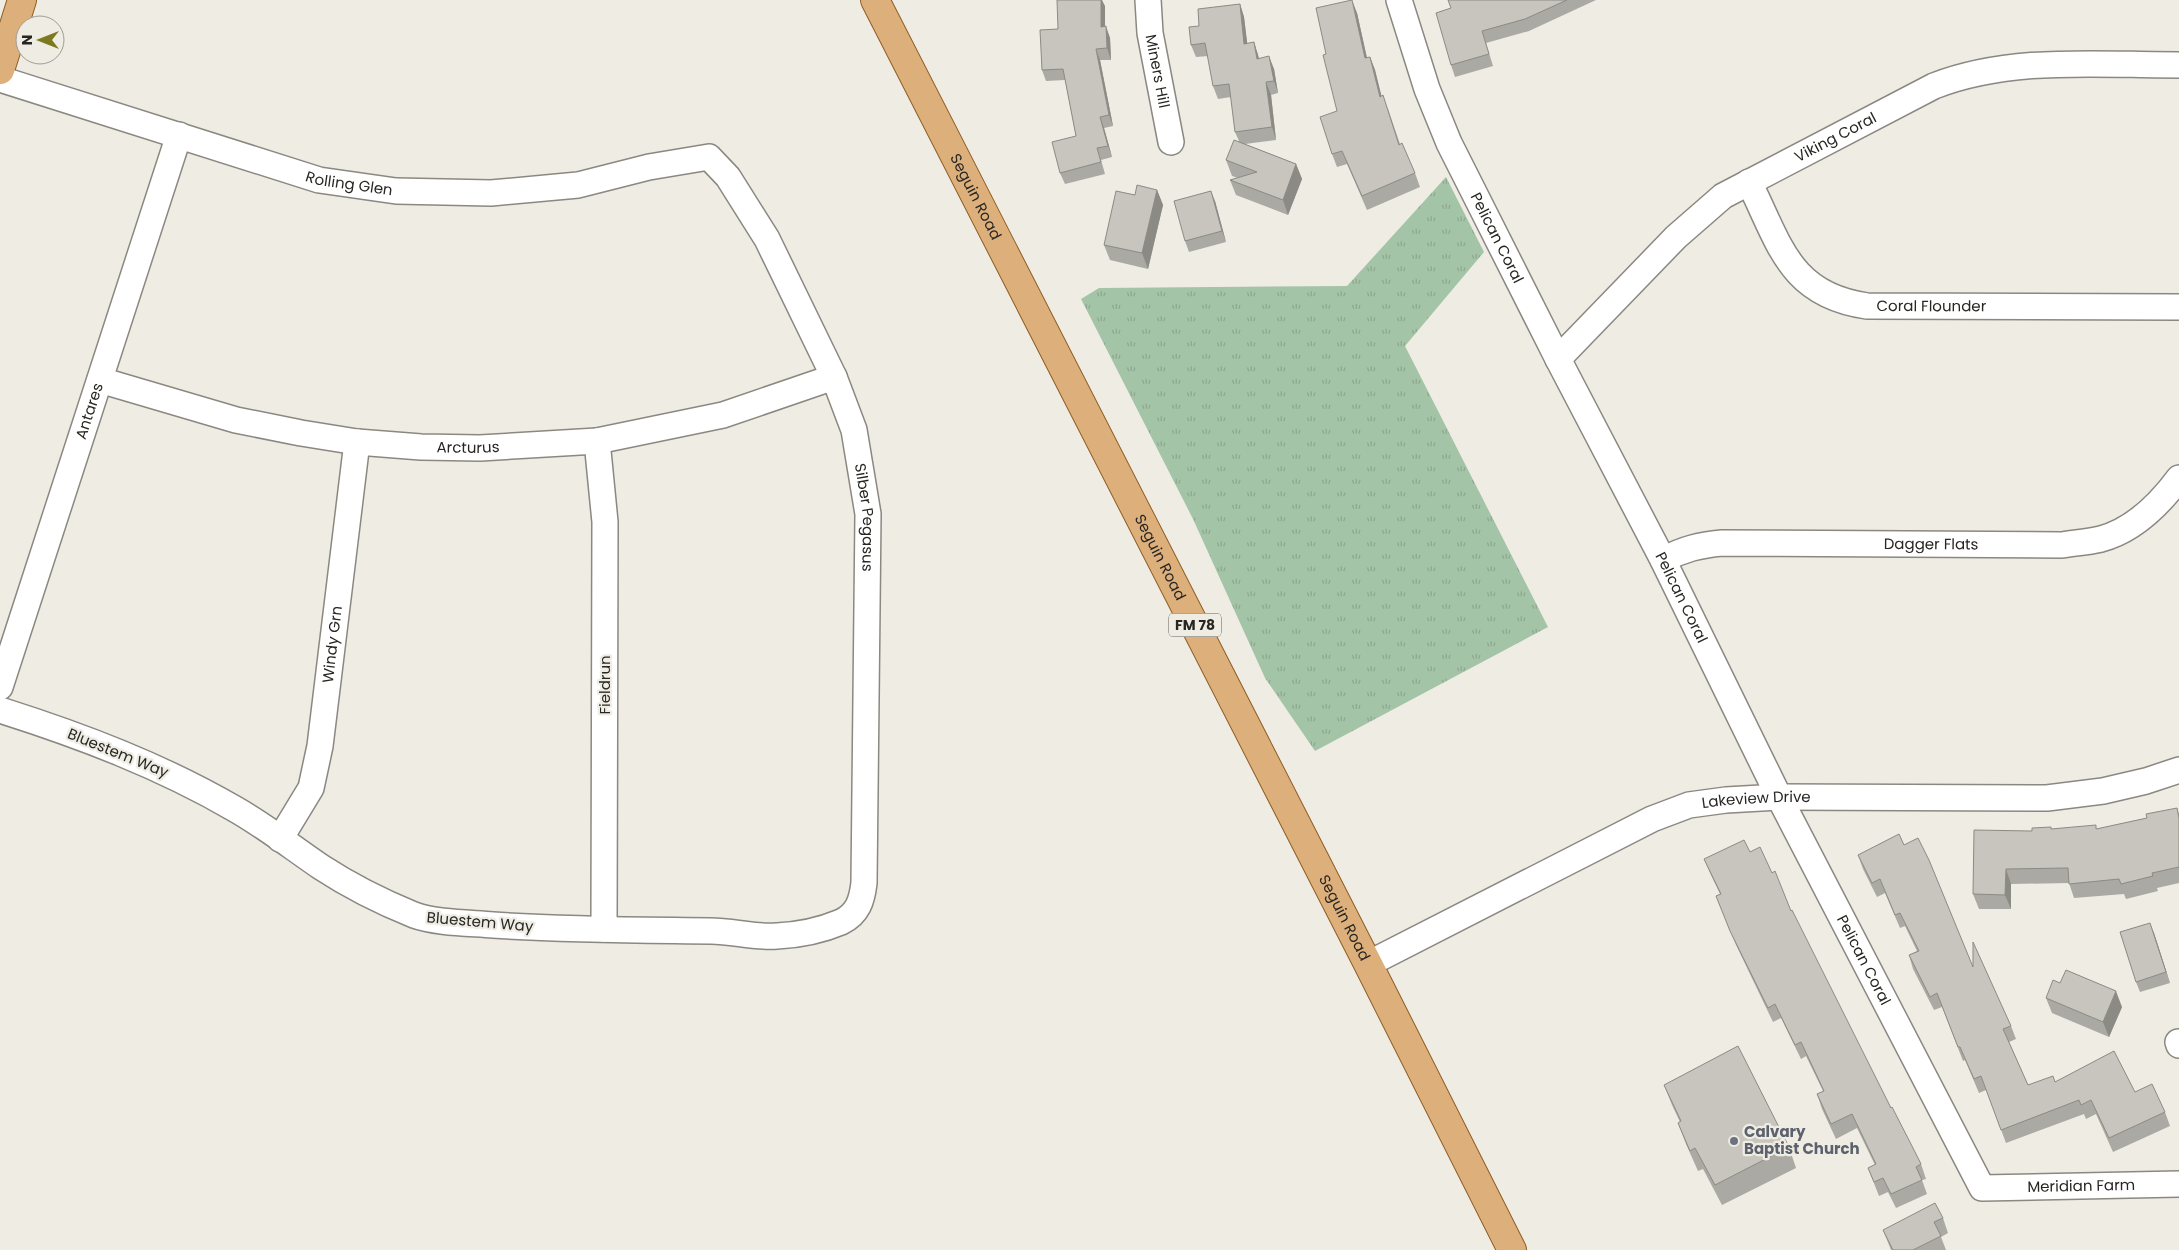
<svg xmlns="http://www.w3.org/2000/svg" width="2179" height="1250" viewBox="0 0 2179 1250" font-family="Poppins,sans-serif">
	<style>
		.grass { fill: url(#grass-tufts) }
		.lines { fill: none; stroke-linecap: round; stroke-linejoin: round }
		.minor-casing { stroke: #8b8881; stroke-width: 28 }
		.major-casing { stroke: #8f5d23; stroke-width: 30 }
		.minor { stroke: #fff; stroke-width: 25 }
		.major { stroke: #ddaf7b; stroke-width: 28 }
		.wall { fill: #aba9a3 }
		.shaded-wall { fill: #8b8a84 }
		.building { fill: #c7c5bd; stroke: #8b8a84 }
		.worship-dot { fill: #6b7280; stroke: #efece4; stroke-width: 2 }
		.labels { text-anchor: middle; stroke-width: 4.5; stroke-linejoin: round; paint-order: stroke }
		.shield { fill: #efece4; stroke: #63615d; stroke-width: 1 }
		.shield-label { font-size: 14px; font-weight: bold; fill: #272623 }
		.street-label { font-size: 15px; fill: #272623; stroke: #efece4 }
		.worship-label { font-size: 15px; font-weight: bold; fill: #5b616d; stroke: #efece4; text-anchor: start }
	</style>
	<defs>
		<pattern id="grass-tufts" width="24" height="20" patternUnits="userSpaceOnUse" patternTransform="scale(1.25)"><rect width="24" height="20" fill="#a4c4a7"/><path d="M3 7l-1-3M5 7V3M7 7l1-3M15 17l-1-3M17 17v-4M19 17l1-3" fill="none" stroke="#8da88f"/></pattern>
	</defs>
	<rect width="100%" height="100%" fill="#efece4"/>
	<path class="grass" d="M1446,177L1484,252L1405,346L1548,627L1315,751L1265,678L1193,519L1081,299L1099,288L1347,286Z"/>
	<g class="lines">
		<g class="minor-casing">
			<g id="minor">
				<path id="s1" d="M1148,0L1150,33L1171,142"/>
				<path id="s2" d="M1399,0L1427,89L1449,143L1558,359L1663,560L1779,797L1982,1188L2179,1184"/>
				<path id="s3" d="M0,79L319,180L396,191L491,193L578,185L649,167L709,157L728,177L767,239L834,377L854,430L868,514L864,883C862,900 858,914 841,922C822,930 798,935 777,936C755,938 733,931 711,931C639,930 566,930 493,925C469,923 436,923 414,915C382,902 350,886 321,867C293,848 265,826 235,809C161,766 82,736 0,710"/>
				<path id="s4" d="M1749,182C1780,244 1789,295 1867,306L2179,307"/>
				<path id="s5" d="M1558,359L1676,237L1723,196L1934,86C2011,56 2097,65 2179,65"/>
				<path id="s6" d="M100,380L236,420L301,433L357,442L421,447L480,448L597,441L723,415L834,377"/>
				<path d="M597,441L605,522L604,929"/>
				<path id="s7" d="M1663,560C1683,549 1700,545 1722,543L2062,545C2075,543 2088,542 2101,539C2134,530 2159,505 2179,478"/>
				<path id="s8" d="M0,687L179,135"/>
				<path id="s9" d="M280,839L311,788L320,746L357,442"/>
				<path id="s10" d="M1368,964L1652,819L1689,805L1726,800L1779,797L2047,798L2103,791L2146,781L2179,770"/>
				<path d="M2178,1042L2179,1045"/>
			</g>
		</g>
		<g class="major-casing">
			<g id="major">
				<path id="s11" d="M875,0L1368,964L1512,1250"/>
				<path d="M0,70L22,0"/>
			</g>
		</g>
		<use href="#minor" class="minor"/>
		<use href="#major" class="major"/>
	</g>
	<g class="wall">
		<path d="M1448,0H1596L1529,31L1486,43L1493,66L1455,77L1451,65V8Z"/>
		<path d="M1240,4L1244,17L1247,44L1254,42L1259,58L1274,69L1278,93L1271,95L1276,140L1245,144L1296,164L1302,179L1288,215L1236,195L1230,180L1238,178L1232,176L1226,160L1239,141L1235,132L1231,97L1218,99L1213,86L1208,56L1196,57L1191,45L1199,26Z"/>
		<path d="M1105,6V26L1110,38L1111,60H1100L1113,126L1104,128L1112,157L1101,160L1105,174L1065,184L1060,173L1076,136L1065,80L1046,81L1042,70L1058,29Z"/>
		<path d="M1357,13L1367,58L1370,57L1375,70L1381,96L1388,109L1400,144L1415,173L1420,187L1367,210L1347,164L1337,167L1332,154L1337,111L1326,54Z"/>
		<path d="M1157,190L1163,205L1148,269L1110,260L1104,245L1135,195Z"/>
		<path d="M1215,201L1226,242L1189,252L1185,241Z"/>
		<path d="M2177,808L2179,814V883L2157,888L2158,891L2126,899L2124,894L2074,898L2069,883L2011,884V909H1979L1973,894L2032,831L2051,827V829H2097L2147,818Z"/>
		<path d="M1904,845L1973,967L2011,1026L2016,1039L2009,1042L2028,1085L2055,1082L2135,1092L2165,1112L2170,1126L2113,1152L2096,1114L2086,1119L2084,1114L2006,1143L1986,1090L1979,1093L1965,1060L1963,1061L1942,1007L1934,1010L1913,969L1909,955L1917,951L1905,926L1900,928L1885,893L1877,897L1863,869L1858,855Z"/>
		<path d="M1750,852L1791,911L1891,1108L1921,1164L1926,1179L1922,1180L1927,1194L1896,1208L1888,1192L1879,1196L1868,1168L1875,1165L1857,1128L1836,1139L1822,1109L1817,1094L1823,1091L1806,1056L1801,1059L1781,1018L1773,1022L1736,945L1716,896L1720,894L1710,873L1704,859Z"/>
		<path d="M2154,933L2170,983L2140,992L2136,982Z"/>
		<path d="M2046,998L2122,1007L2109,1037L2052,1013Z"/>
		<path d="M1664,1085L1789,1147L1796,1168L1722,1205L1703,1169L1698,1171L1686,1144L1678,1123L1680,1122L1672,1105Z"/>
		<path d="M1943,1218L1948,1233L1941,1237L1946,1250H1891L1883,1230Z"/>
	</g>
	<g class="shaded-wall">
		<path d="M1101,0H1102L1105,6V38L1101,27Z"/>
		<path d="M1352,0L1357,13L1370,72L1365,58Z"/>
		<path d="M1240,4L1244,17L1249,57L1244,44Z"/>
		<path d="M1106,26L1110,38L1111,60L1107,48Z"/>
		<path d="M1254,42L1258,55L1261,71L1257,59Z"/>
		<path d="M1096,49L1100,60L1113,126L1109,115Z"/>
		<path d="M1269,56L1274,69L1278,93L1274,81Z"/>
		<path d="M1370,57L1375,70L1385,110L1380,97Z"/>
		<path d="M1266,82L1271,95L1276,140L1272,127Z"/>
		<path d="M1100,117L1104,128L1112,157L1108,146Z"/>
		<path d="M1296,164L1302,179L1288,215L1283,200Z"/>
		<path d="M1157,190L1163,205L1148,269L1142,253Z"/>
		<path d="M1211,191L1215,201L1226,242L1222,231Z"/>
		<path d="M2006,869L2011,884V909L2005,895Z"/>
		<path d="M2150,923L2154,933L2170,983L2166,972Z"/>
		<path d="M2116,991L2122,1007L2109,1037L2103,1022Z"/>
	</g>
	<g class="building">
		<path d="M1057,0H1101V27L1106,26L1107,48L1096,49L1109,115L1100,117L1108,146L1097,148L1101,162L1060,173L1052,142L1076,136L1063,69L1042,70L1040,30L1058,29Z"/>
		<path d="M1352,0L1365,58L1370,57L1380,97L1383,95L1399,145L1402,143L1415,173L1362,196L1342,151L1332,154L1320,117L1337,111L1323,55L1326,54L1316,8Z"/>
		<path d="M1448,0H1567L1525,19L1482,31L1489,54L1451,65L1436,13L1451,8Z"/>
		<path d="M1240,4L1244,44L1254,42L1257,59L1269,56L1274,81L1266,82L1272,127L1235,132L1229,84L1213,86L1205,43L1191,45L1189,27L1199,26L1198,9Z"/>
		<path d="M1234,140L1296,164L1283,200L1230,180L1257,172L1226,160Z"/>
		<path d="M1137,185L1157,190L1142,253L1104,245L1116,191L1135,195Z"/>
		<path d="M1211,191L1222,231L1185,241L1174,201Z"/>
		<path d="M2177,808L2179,818V867L2152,873L2153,876L2121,884L2119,879L2069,884L2068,868L2006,869L2005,895L1973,894L1974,830L2032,831V828L2051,827V829L2096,825V829L2147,818L2146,814Z"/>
		<path d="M1899,834L1904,845L1918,838L1929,860L1973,967V942L2011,1026L2003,1029L2028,1085L2053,1076L2055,1082L2114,1051L2135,1092L2152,1084L2165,1112L2109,1138L2091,1100L2081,1105L2079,1100L2001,1130L1981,1076L1974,1079L1960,1047H1958L1937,993L1930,997L1909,955L1919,951L1900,913L1895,915L1880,879L1872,883L1858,855Z"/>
		<path d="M1744,840L1750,852L1760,847L1772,873L1775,871L1791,911L1792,910L1891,1108L1892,1107L1913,1148L1921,1164L1916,1167L1922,1180L1891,1194L1883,1178L1874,1182L1868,1168L1876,1164L1852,1114L1831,1124L1817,1094L1824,1091L1801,1042L1795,1045L1775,1004L1768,1008L1730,931L1716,896L1721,894L1704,859Z"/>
		<path d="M2150,923L2166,972L2136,982L2120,932Z"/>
		<path d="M2066,970L2116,991L2103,1022L2046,998L2053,980L2060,983Z"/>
		<path d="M1738,1046L1789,1147L1715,1185L1695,1148L1690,1151L1678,1123L1681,1121L1664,1085Z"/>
		<path d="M1935,1203L1943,1218L1934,1222L1941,1236L1913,1250H1893L1883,1230Z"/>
	</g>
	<circle class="worship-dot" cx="1734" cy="1141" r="5"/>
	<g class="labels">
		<rect class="shield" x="1169" y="613.5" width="52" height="23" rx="4"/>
		<g class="shield-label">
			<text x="1195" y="630">FM 78</text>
		</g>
		<g class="street-label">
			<text dy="5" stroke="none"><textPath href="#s1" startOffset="72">Miners Hill</textPath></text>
			<text dy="5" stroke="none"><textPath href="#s5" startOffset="359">Viking Coral</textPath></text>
			<text dy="5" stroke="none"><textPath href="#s3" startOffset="365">Rolling Glen</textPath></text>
			<text dy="5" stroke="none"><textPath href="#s11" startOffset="221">Seguin Road</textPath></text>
			<text dy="5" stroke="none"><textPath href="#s2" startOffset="258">Pelican Coral</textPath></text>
			<text dy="5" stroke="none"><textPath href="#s4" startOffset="246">Coral Flounder</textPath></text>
			<text dy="5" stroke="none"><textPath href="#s8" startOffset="290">Antares</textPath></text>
			<text dy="5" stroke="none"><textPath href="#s6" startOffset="376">Arcturus</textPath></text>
			<text dy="5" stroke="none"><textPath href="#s3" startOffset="1128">Silber Pegasus</textPath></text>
			<text dy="5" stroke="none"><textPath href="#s7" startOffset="271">Dagger Flats</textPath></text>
			<text dy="5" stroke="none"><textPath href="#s11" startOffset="626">Seguin Road</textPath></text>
			<text dy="5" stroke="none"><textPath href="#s2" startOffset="662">Pelican Coral</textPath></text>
			<text dy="5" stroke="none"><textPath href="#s9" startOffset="205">Windy Grn</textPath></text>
			<text transform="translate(605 685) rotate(-90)" y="5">Fieldrun</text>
			<text transform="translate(118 753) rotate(22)" y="5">Bluestem Way</text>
			<text dy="5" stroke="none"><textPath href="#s10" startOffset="426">Lakeview Drive</textPath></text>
			<text dy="5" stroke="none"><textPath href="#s11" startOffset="1031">Seguin Road</textPath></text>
			<text transform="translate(480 922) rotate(5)" y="5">Bluestem Way</text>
			<text dy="5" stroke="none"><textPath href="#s2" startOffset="1068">Pelican Coral</textPath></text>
			<text dy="5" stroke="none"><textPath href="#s2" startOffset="1424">Meridian Farm</textPath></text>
		</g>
		<g class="worship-label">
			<text x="1744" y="1137">Calvary<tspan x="1744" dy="17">Baptist Church</tspan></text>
		</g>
	</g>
	<g transform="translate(40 40) rotate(270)"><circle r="24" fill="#efece4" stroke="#9f9d97"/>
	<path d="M0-4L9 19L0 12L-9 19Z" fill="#7c791f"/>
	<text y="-8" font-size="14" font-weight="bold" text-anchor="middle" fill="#272623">N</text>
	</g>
</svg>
